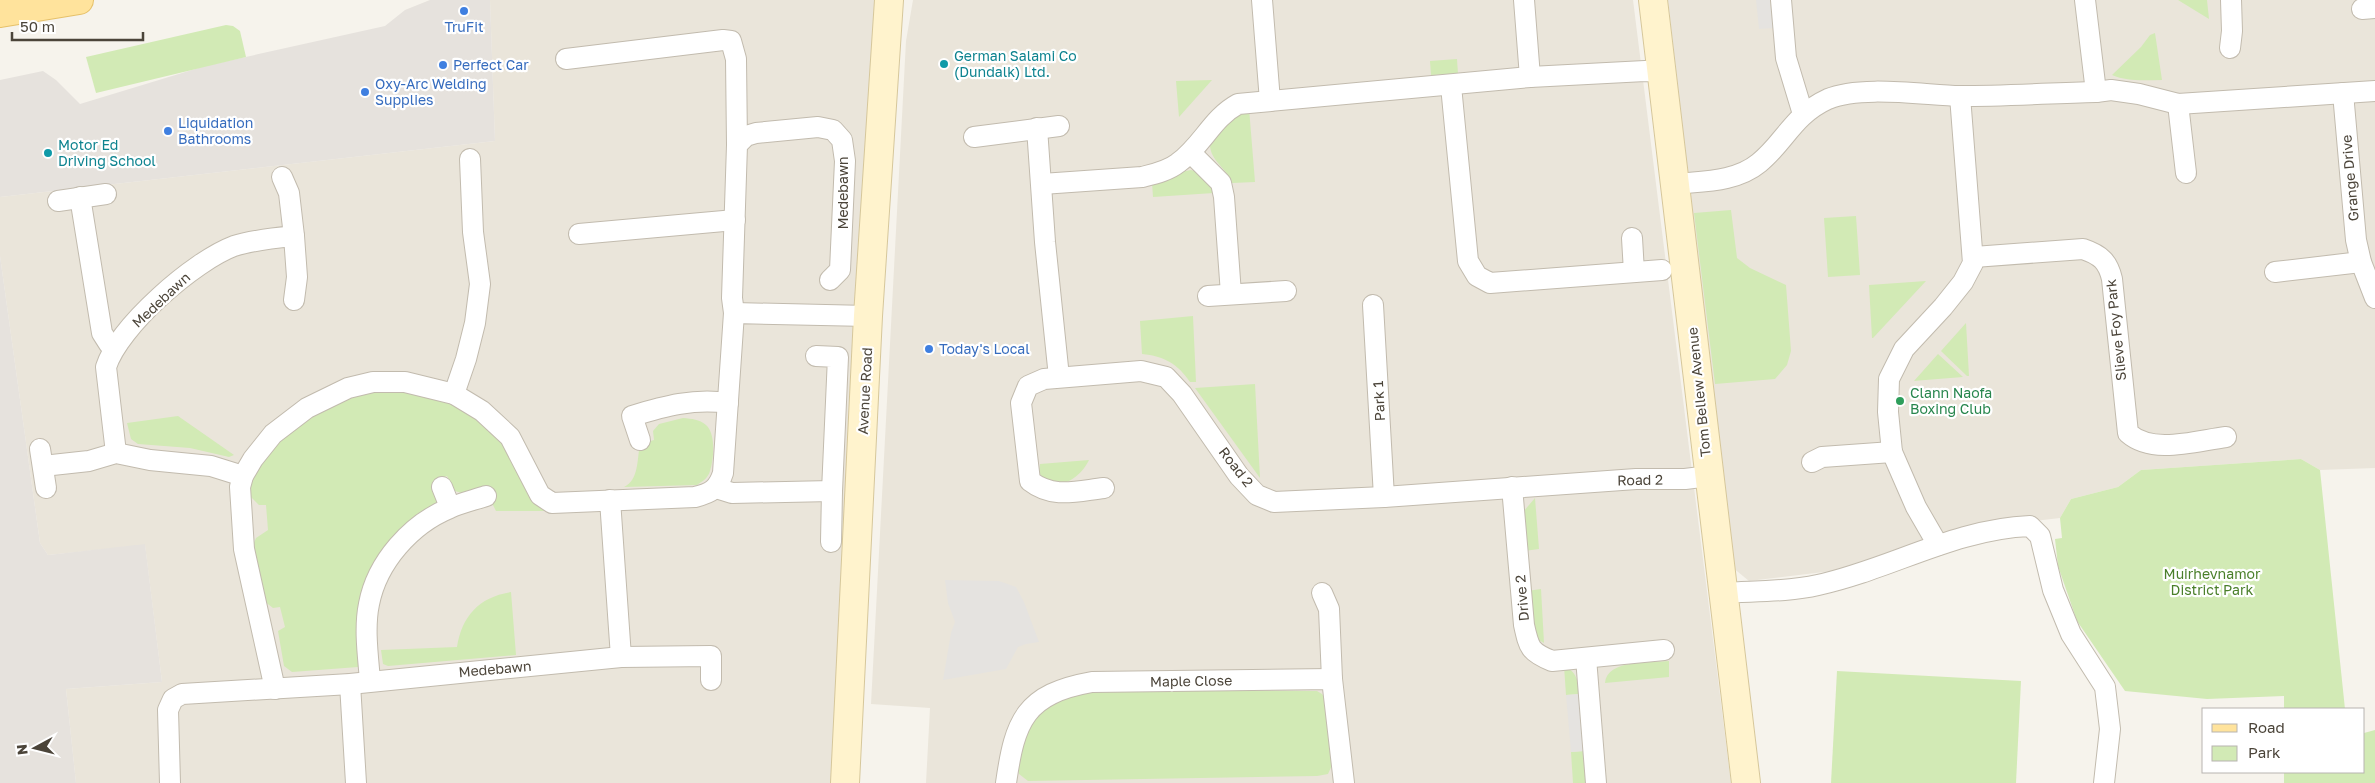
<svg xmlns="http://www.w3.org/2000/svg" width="2375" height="783" viewBox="0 0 2375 783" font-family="'Golos Text',sans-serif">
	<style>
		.residential { fill: #eae5da }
		.industrial { fill: #e6e2dd }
		.green { fill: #d2eab5 }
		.parking { fill: #e5e3e0 }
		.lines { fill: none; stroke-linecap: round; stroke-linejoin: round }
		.street-casing { stroke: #c2bbae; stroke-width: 22 }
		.secondary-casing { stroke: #d6c79b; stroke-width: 30 }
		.primary-casing { stroke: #e6c16a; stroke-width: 30 }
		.street { stroke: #fff; stroke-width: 20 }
		.secondary { stroke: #fff3cd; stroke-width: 28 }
		.primary { stroke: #ffe39c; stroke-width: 28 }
		.shop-dot { fill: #3f7fe0; stroke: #fff; stroke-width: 2 }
		.culture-dot { fill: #0f9aa8; stroke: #fff; stroke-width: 2 }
		.leisure-dot { fill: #2e9e5b; stroke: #fff; stroke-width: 2 }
		.labels { text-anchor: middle; stroke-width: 4.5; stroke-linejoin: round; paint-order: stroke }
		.shop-label { font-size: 14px; fill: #366cbe; stroke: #fff; text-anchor: start }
		.culture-label { font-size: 14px; fill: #0d838f; stroke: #fff; text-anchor: start }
		.street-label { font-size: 14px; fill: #4b4439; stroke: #fff }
		.leisure-label { font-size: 14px; fill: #27864d; stroke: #fff; text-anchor: start }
		.park-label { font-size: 14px; fill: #4a7f2a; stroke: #fff }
	</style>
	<rect width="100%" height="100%" fill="#f6f3ec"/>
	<g class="residential">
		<path d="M490,0H875L833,783H76L66,689L162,682L145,545L48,555L40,543L0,256V197L495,141Z"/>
		<path d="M913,0H1633L1731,783H926L930,708L871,704L906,41Z"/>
		<path d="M1668,0H2375V468L2320,470L2301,459L2141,470L2118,487L2071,499L2060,518L1953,530L1857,568L1749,581L1732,567Z"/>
	</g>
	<g class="industrial">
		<path d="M430,0H490L495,141L0,197V80L43,71L56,80L80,104L205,66L385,26L405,10Z"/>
		<path d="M0,256L40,543L48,555L145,544L162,682L66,689L76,783H0Z"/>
	</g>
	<g class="green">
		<path d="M2178,0H2207L2209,19Z"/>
		<path d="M226,25L233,26L240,31L246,57L96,93L86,57Z"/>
		<path d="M2155,33L2162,80C2145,80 2128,82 2112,75L2141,47L2150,35Z"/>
		<path d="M1457,59L1458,74L1431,75L1430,61Z"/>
		<path d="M1212,80L1179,117L1176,81Z"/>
		<path d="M1249,108L1255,182L1232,183C1226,166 1208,161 1210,140L1223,124Z"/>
		<path d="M1191,170C1205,174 1210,179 1214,193L1153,197L1152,183C1168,182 1176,172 1191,170Z"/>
		<path d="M1731,210L1737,258L1750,268L1786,285L1791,351L1787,365L1775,379L1715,384L1694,213Z"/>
		<path d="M1856,216L1860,275L1828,277L1824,218Z"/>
		<path d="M1926,281L1873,338H1872L1869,285Z"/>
		<path d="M1193,316L1196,382H1190C1178,364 1164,356 1142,354L1140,321Z"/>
		<path d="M1966,323L1969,376H1967L1941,351Z"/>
		<path d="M1938,354L1963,377L1913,381H1914Z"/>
		<path d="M1255,384L1260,478L1195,388Z"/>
		<path d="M375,387L449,398L499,431L546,511H496L492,503L455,491L447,476L434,482L439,496L436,505C420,519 393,538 380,554C357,584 358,630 358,667L292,672L284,666L278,631L285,627L280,607L273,608L264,601L252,547L256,538L268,530L266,505H259L250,496L249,482L259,457L309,410Z"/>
		<path d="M178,416L234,455L229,457L190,448L138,444L131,439L127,423Z"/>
		<path d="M683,418C692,419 699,419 706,425C716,434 714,459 710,471C708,478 703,481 697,485L624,487C639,480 637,459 640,444L654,440L653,431L659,424Z"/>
		<path d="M2301,459L2320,470L2345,709H2284V696L2207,699L2125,691L2077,621L2058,566L2055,539L2062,538L2060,518L2071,499L2118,487L2141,470Z"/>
		<path d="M1089,460C1080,479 1055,495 1039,473L1040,464Z"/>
		<path d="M1535,498L1539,549L1524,551L1523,512Z"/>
		<path d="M1541,589L1544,643L1537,639L1527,591Z"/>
		<path d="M511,592L516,655L388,666L383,664L381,650L457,647C462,616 479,597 511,592Z"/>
		<path d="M1669,661V677L1605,683C1607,659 1650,663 1669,661Z"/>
		<path d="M1564,666C1577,672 1578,681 1580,694L1566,695Z"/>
		<path d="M1837,671L2021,681L2016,783H1831Z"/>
		<path d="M1096,690L1317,691L1322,694L1327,701L1333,763L1328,774L1317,776L1028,781L1019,774L1017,755L1034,716L1061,699Z"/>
		<path d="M2375,730V783H2284V772H2364V733Z"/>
		<path d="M1584,751L1586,783H1573L1571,752Z"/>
	</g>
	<g class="parking">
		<path d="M1756,0H1770L1773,28L1759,29Z"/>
		<path d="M945,580L999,581L1016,587L1024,602L1039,642L1026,644L1018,647L1006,669L943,680L951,633L955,622L948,603Z"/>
		<path d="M1580,694L1584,751L1571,752L1566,695Z"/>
	</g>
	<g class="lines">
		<g class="street-casing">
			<g id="street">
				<path d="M1262,0L1270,101"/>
				<path d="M1524,0L1530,77"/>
				<path d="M1781,0L1786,58L1803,114"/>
				<path d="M2085,0L2096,92"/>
				<path d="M2362,9L2375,8"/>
				<path d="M2230,48L2232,31L2231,0"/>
				<path d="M566,59L723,40L731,41L736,59L737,145"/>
				<path d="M1451,86L1468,261L1477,276L1490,283L1662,270"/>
				<path d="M2343,93L2356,240L2361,262L2375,298"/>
				<path d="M2178,104L2186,173"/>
				<path d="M1037,128L1045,242L1059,377"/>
				<path d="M974,137L1059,126"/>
				<path d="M1191,153L1221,183L1224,197L1231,294"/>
				<path d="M282,177L289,193L294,236"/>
				<path d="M1042,184L1142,177C1154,174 1168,171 1178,163C1202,146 1212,118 1238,104L1530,77L1645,71L1662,72"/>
				<path d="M1676,184C1703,181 1736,182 1759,163C1785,142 1793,115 1828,99C1861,85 1923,95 1960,96C2005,96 2051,93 2096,92L2111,90L2139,94L2178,104L2375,91"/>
				<path d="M80,197L102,333L109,344L118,343"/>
				<path d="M58,201L106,194"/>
				<path d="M579,234L735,220"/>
				<path d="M1632,238L1634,272"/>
				<path d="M1974,257L2083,249C2101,255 2108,262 2112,279L2128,433C2153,455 2195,441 2226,437"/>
				<path d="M2275,272L2361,262"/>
				<path d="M1208,296L1286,291"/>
				<path d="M1373,305L1384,497"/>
				<path d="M734,313L732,298L737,145L746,136L756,133L818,127L833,130L842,140L845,161L840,270L830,280"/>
				<path d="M454,394L466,359L475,323L480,284L473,232L470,159"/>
				<path d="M640,440L632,416C665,406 694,398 728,403"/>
				<path d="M40,449L46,488"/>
				<path d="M116,453L106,367C119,326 194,261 234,246C253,240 274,238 294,236L297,277L294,300"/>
				<path d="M1812,462L1822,457L1892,452"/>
				<path d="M43,466L89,461L116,453L150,460L211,466L243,476"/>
				<path d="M442,487L450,507"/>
				<path d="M1512,487L1524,625C1529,648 1530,652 1552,661L1664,650"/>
				<path d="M716,488L732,493L832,491L838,357L816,356"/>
				<path d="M1104,488C1077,491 1053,499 1030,481L1021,403L1028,386L1044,379L1141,371L1166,377L1182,394L1239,476L1257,495L1274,502L1384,497L1636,479H1685L1709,476"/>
				<path d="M610,500L621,657"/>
				<path d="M831,542L832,491"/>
				<path d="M1938,545L1916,507L1892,452L1888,412L1889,379L1904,349L1943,307L1963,282L1973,263L1960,96"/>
				<path d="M1322,593L1329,609L1332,679"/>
				<path d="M1724,593C1755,591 1788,592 1818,585C1891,569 1954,529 2030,526L2040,536L2053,590L2071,634L2105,687L2110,729L2104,783"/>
				<path d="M1586,658L1596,783"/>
				<path d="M370,680C368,656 364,628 369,604C377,562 411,524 450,508C461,503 474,500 486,496"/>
				<path d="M350,684L356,783"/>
				<path d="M275,689L244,549L240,487L243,476L253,459L273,434L307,408L348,388L373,382H405L454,394L482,411L510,437L540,495L552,503L695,497C711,493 718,489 723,473L734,313L868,316"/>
				<path d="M170,783L168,710L173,699L182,694L350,684L621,657L711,656V680"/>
				<path d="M1006,783C1015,720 1025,694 1092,682L1332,679L1344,783"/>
			</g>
		</g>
		<g class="secondary-casing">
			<g id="secondary">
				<path d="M1653,0L1746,783"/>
				<path d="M845,783L868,316L889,0"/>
			</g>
		</g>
		<g class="primary-casing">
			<path id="primary" d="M0,13L79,0"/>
		</g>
		<use href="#street" class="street"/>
		<use href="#secondary" class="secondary"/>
		<use href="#primary" class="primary"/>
	</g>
	<g class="shop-dot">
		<circle cx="464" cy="11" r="5"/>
		<circle cx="443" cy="65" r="5"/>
		<circle cx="365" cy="92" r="5"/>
		<circle cx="168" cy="131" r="5"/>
		<circle cx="929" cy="349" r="5"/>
	</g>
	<g class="culture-dot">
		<circle cx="944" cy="64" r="5"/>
		<circle cx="48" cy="153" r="5"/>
	</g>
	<circle class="leisure-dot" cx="1900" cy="401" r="5"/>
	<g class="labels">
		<g class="shop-label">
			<text x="464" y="32" text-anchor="middle">TruFit</text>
			<text x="453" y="70">Perfect Car</text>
			<text x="375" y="89">Oxy-Arc Welding<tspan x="375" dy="16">Supplies</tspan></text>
			<text x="178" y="128">Liquidation<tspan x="178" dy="16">Bathrooms</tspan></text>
			<text x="939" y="354">Today's Local</text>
		</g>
		<g class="culture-label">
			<text x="954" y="61">German Salami Co<tspan x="954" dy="16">(Dundalk) Ltd.</tspan></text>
			<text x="58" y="150">Motor Ed<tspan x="58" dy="16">Driving School</tspan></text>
		</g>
		<g class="street-label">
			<text transform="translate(2350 178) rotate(-95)" y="5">Grange Drive</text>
			<text transform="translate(843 193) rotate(-90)" y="5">Medebawn</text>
			<text transform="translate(161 300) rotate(-43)" y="5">Medebawn</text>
			<text transform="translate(2116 330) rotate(-96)" y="5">Slieve Foy Park</text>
			<text transform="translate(865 391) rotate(-87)" y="5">Avenue Road</text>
			<text transform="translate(1699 392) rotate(-96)" y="5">Tom Bellew Avenue</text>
			<text transform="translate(1379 401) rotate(-93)" y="5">Park 1</text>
			<text transform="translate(1236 467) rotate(52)" y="5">Road 2</text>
			<text transform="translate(1640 480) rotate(-1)" y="5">Road 2</text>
			<text transform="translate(1522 598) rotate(-95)" y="5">Drive 2</text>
			<text transform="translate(495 669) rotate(-5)" y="5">Medebawn</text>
			<text transform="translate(1191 681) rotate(-1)" y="5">Maple Close</text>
		</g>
		<g class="leisure-label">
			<text x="1910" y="398">Clann Naofa<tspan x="1910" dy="16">Boxing Club</tspan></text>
		</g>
		<g class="park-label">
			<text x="2212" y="579">Muirhevnamor<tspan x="2212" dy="16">District Park</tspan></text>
		</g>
	</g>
	<rect x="2202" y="708" width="162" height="65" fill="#ffffff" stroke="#b7b4b0"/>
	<rect x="2212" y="724" width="25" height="8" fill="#ffe39c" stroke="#b7b4b0"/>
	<text x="2248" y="733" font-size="15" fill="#4b4439">Road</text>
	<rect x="2212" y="746" width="25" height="15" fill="#d2eab5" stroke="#b7b4b0"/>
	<text x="2248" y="758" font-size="15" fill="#4b4439">Park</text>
	<g transform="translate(35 748) rotate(263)" stroke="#ffffff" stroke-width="4" paint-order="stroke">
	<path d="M0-4L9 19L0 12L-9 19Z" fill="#4b4439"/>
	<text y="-8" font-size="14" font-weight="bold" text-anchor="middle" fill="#4b4439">N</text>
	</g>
	<path d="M12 32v8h131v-8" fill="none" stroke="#4b4439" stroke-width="2.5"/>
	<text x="20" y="32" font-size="15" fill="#4b4439" stroke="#ffffff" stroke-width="4" paint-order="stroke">50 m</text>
</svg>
